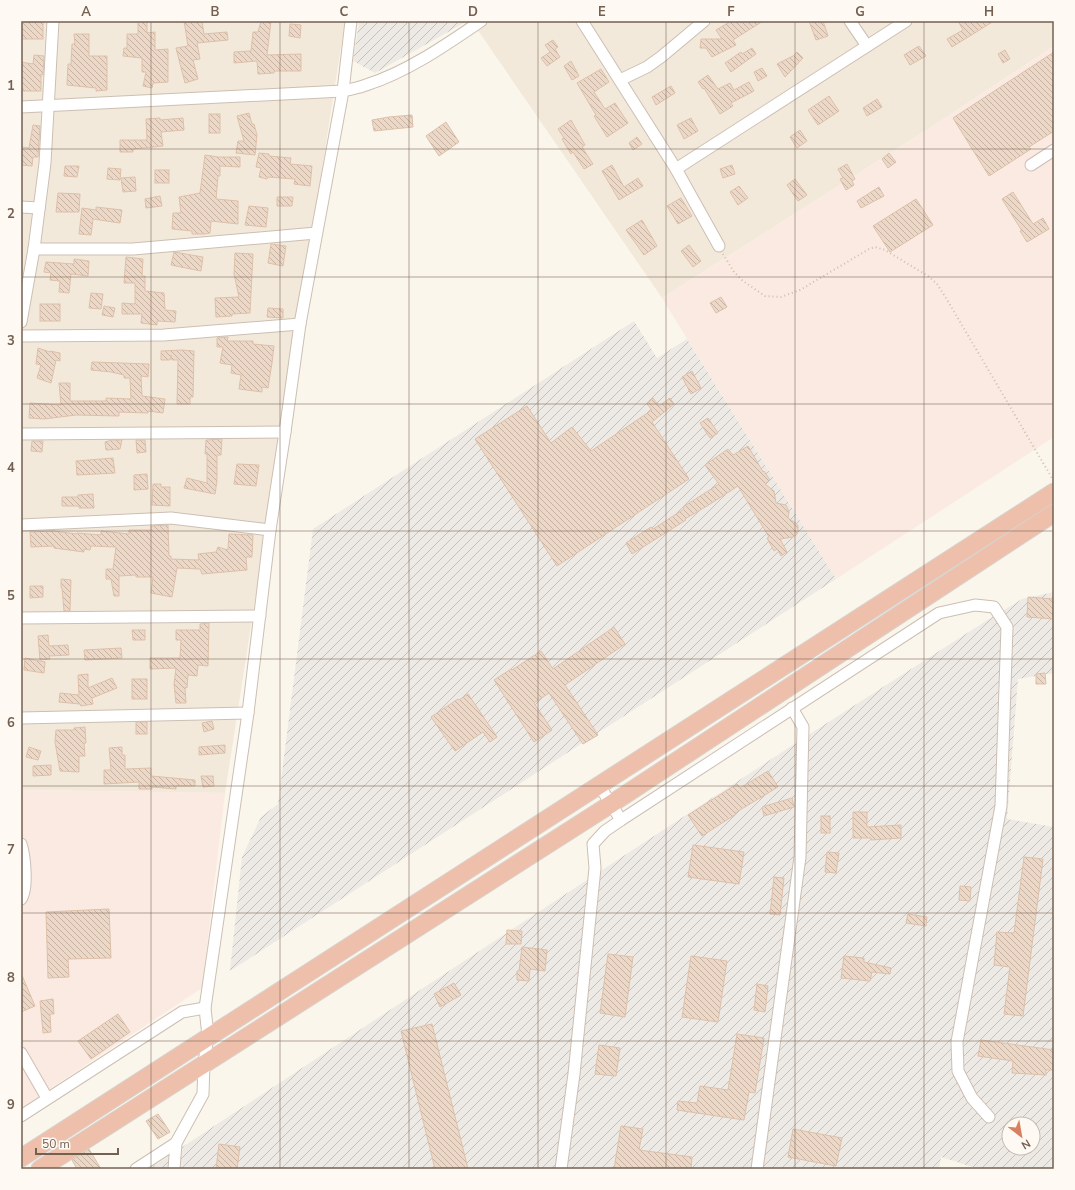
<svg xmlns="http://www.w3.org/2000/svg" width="1075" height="1190" viewBox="0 0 1075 1190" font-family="'Nunito Sans',sans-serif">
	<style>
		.residential { fill: #f2e9db }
		.commercial { fill: #faeae2 }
		.industrial { fill: url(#industrial-furrows); fill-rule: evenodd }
		.building { fill: url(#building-back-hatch); stroke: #dec0a9 }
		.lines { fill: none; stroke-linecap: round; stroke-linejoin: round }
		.minor-casing { stroke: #ccbfb3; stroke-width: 13 }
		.highway-casing { stroke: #d8d2ce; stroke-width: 19 }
		.path { stroke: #d3bca9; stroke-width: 2; stroke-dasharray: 1 3; stroke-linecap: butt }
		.minor { stroke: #fff; stroke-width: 11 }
		.highway { stroke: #eec0ab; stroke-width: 17 }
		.grid { fill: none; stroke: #746051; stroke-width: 1; stroke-opacity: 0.55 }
		.neatline { fill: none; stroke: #746051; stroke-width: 1.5 }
		.grid-label { font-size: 13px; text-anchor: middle; font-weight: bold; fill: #746051 }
	</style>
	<defs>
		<pattern id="industrial-furrows" width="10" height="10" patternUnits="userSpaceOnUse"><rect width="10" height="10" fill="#ede9e4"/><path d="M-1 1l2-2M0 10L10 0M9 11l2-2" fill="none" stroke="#c5c0bb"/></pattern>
		<pattern id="building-back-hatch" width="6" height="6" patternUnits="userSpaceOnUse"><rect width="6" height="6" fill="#edd8c7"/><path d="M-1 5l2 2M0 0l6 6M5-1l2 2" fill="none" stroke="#c5b3a4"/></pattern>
	</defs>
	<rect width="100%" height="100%" fill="#fbf6ec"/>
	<g class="residential">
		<path d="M21,21H345L225,793L21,790Z"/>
		<path d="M464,21H1054V46L942,120L662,298L479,32L464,23Z"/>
	</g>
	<g class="commercial">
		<path d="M1054,46V437L836,579L662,298L942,120Z"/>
		<path d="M21,790L225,793L202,988L21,1108Z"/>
	</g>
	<g class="industrial">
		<path d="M359,21H464V23L375,73L353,61Z"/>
		<path d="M634,321L657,358L687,339L836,579L230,971L242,857L261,817L278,804L313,529Z"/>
		<path d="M1054,592V673L1018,679L1007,819L1054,827V1169H979L941,1157L939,1169H149L593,876L799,741L989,619L1022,599ZM1009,1124H1033V1148H1009Z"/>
	</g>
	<g class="building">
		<rect x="21" y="21" width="22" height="18"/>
		<path d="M138,21H147V33L155,32V50L168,49V82L153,83L152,88L143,86L146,72H142V58L123,56L124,48H127V34H138Z"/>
		<path d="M184,21H202L204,34L227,32L228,40L197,43L200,59L193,60L198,79L185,83L176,48L188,46Z"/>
		<path d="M261,21H271L267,55L301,54V71H274V73L258,74L257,61L234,63V52L251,51L253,32H258Z"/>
		<path d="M731,21H763L733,40L736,45L712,57L706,48H700L701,39H722L716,30Z"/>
		<path d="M809,21H823L828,36L816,40Z"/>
		<path d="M958,21H994L952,47L947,39L963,30Z"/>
		<path d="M290,24L301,25L300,38L289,36Z"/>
		<path d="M74,34H89V56H107V90L96,91V88L67,85L68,64H71L72,44H75Z"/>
		<path d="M553,40L558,47L555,49L560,57L547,66L541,58L550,52L545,45Z"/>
		<path d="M919,46L926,56L910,65L904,55Z"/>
		<path d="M752,48L756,54L731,72L725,63L741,52L742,54Z"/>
		<path d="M1005,50L1010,59L1003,63L998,54Z"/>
		<path d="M797,52L803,58L785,77L777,64L793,56Z"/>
		<path d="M1054,52V131L1029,147L1031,149L989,176L953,118Z"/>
		<path d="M34,55L44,56L43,75L41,74V91H21V62L33,64Z"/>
		<path d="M571,61L579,76L572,80L564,66Z"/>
		<path d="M762,68L767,76L758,81L754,72Z"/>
		<path d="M601,69L609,82L594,92L605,109L615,103L628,123L607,137L594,116L596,115L577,83Z"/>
		<path d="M708,75L718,89L730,83L734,90L749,82L754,91L731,103L733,106L720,114L704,88L703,89L698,82Z"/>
		<path d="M671,86L675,93L656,105L652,97Z"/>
		<path d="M829,96L839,111L818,125L808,110Z"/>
		<path d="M877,99L882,107L867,116L863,108Z"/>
		<path d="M249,113L252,124H254L257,135L255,155L236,153L238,141H244L237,116Z"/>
		<rect x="209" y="114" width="11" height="19"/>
		<path d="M412,115L413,127L374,131L372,120L389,117Z"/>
		<path d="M160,118V120L183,118L184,130L161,132L163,146L133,149V152H120V140H147L146,119Z"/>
		<path d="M691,118L698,131L684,139L677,125Z"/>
		<path d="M571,120L585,145L582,147L593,164L584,169L573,152L571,154L562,139L564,138L558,129Z"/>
		<path d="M446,122L459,142L439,156L426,136Z"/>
		<path d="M33,125L40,126L38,157H33L32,166L21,165V147L29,148Z"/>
		<path d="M800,130L807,141L797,148L790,137Z"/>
		<path d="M637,137L642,144L633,150L629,143Z"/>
		<path d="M259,153L269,154V156L291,158L290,164L312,166L310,186L294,184L295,179L268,177L267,179L259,177L261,168L256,167Z"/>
		<path d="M889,153L896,162L888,168L882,159Z"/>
		<path d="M205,155L218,157H240V167L220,166V176H218L216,199L238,201V224L211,221L210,233L204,234H192V231L172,229L173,213H181L179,197L200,193Z"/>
		<path d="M847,164L855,179L852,181L854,185L846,190L840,179L843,178L838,169Z"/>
		<path d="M612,165L624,187L638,178L643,186L619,200L602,171Z"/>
		<path d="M732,165L735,174L723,178L720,169Z"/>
		<path d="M65,166H79L77,177L64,176Z"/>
		<path d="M108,168L121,169L120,180L107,179Z"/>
		<rect x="155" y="170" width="14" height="13"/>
		<path d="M135,177L136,191L123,192L121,178Z"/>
		<path d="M795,179L807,195L798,201L787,185Z"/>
		<path d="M739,186L748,198L738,205L730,192Z"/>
		<path d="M879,187L884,196L861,208L857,201Z"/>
		<path d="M1013,192L1033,224L1043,218L1049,229L1027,242L1020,231H1022L1002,199Z"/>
		<path d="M58,193L80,194L79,212H56Z"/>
		<path d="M160,196L162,206L146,208L145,199Z"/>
		<path d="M277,197H293L292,206H277Z"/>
		<path d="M681,198L692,216L678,224L667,206Z"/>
		<path d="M916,199L933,225L890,252L873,226Z"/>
		<path d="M249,206L268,208L266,227L245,225Z"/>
		<path d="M96,207L122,210L120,223L93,219L91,235L79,234L82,208L96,210Z"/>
		<path d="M642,220L657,246L644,255L626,230Z"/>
		<path d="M271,244L286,246L283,266L268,263Z"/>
		<path d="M689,245L701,261L693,267L681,251Z"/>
		<path d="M174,252L203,257L201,271L171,265Z"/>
		<path d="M235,253L253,254L250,313L232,314V316L216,317L215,298L239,297L234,274Z"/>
		<path d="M126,257L143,259L142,276H145V291L164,293L165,310L176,311L175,322L157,321V325L141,323L142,314H122V303L135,304V283H124Z"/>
		<path d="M74,259L89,261L88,276L71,274L69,293L59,292L60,281L50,280L51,273L44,272L46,262L74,264Z"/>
		<path d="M91,293L103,294L101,309L89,308Z"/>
		<path d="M721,297L727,307L716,313L710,303Z"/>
		<rect x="40" y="304" width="20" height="17"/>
		<path d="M104,306L115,308L113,317L102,315Z"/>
		<path d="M268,308L283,309V318L267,317Z"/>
		<path d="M228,337L227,341H253V344L274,346L272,363L268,388L262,387V392L239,389L241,375L231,373L232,365L220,363L223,347H217V338Z"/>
		<path d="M38,348L50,352V351L60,353V361L56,360L51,383L37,378L41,365L36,364Z"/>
		<path d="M182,350L194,351L193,397H190V404H177L178,360H172L171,355L170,360H161V351Z"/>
		<path d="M92,362L149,364L148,377L141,376L142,396L165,399L163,413L148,411V413L119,412V416L76,415L44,419L29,418L30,403L61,405L59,383H70V401H106V398L131,399L130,378H124V375L111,372L91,370Z"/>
		<path d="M692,371L701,388L691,394L682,377Z"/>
		<path d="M653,398L659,406L670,398L674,404L652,422L689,479L557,566L475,439L527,406L551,443L572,427L591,451L652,410L647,404Z"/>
		<path d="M708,418L718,433L710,438L700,423Z"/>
		<path d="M222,439L221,455H217V481L215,494L184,488L187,478L207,483V454H205L206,440Z"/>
		<path d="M112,440H122L120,449L106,450L105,442Z"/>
		<path d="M136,440H145L146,452L137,453Z"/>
		<path d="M32,441H43L42,452L31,451Z"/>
		<path d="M748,446L763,472L764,471L770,480L765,484L774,491L776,503L786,505L789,512L788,518L796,523L798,526V532L796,535L793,537L780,539L787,552L781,556L777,549L774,551L767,538L769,537L738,486L707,506L685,519L686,520L632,554L626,543L651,527L653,529L684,509L683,507L719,484L705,465L728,449L733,455Z"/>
		<path d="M113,458L115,473L77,475L76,461Z"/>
		<path d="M237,464L259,465L256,486L234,484Z"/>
		<path d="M147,474L148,489L134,490V475Z"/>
		<path d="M153,484H161V487H170V506L152,505Z"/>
		<path d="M93,494L94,508H79V506H62V497H78V495Z"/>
		<path d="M168,525L169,556H171V559L199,560L198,554L216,552L218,547L228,550L229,534L253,535L252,557H246L247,570L202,574L200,569L177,568L172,597L151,593L153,577H136V575L119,576V596H114L111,579H106V569H113L116,547L91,546L90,550L84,549V552L54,548V546L31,547L30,532L53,531L77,534V533L101,535V531L129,534V530H151V526Z"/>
		<path d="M61,579L71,580L70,611H64L62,588H61Z"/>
		<path d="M30,586H43V597L30,598Z"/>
		<path d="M1028,597L1054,599V619L1027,617Z"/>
		<path d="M209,623L208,666L198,665L197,676L188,675L187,688L185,687L186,703H176L174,684L176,668L150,669V658H180L181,640H176V630H200V624Z"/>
		<path d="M614,627L625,644L565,685L598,735L583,744L549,693L534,703L552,730L534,742L494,680L511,669L512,670L541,651L553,669Z"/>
		<path d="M132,630H145V640H133Z"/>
		<path d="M48,635L49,646L68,645L69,655L49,656L50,659L40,660L38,636Z"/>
		<path d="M121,648L122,658L85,660L84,650Z"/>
		<path d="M25,658L45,662L44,673L24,670Z"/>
		<path d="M1045,673L1046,684H1036V674Z"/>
		<path d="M88,674V688L112,678L117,688L92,698L93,704L81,706L80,704L59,702L60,693L79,695L78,675Z"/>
		<rect x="132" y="679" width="15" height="20"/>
		<path d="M468,694L497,737L490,742L483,732L455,751L431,717L458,699L459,700Z"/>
		<path d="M212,721L214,729L204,732L202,723Z"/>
		<rect x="136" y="722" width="11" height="12"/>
		<path d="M85,727L86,743H84L85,756H79V772L60,771L55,742L56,730H74V728Z"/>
		<path d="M225,745V753L199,755V747Z"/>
		<path d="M29,747L41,751L38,760L26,757Z"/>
		<path d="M122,747V755H125V769L151,768V776L195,780V786H176V789L152,787V789H139V782L104,784V770H111L109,748Z"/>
		<path d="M51,765V775L33,776V766Z"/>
		<path d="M768,771L778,787L735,813L736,814L702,836L688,815L737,784L740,788Z"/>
		<path d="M201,776H213L214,786L203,787Z"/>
		<path d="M792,798L794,807L764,816L762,807Z"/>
		<path d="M853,812H867V827L901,825V838L871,840V838H853Z"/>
		<rect x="821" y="816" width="9" height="17"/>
		<path d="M693,845L744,852L739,884L688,877Z"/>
		<path d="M827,852L839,853L836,873L825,872Z"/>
		<path d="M1024,857L1043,859L1023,1016L1004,1014L1010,967L994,965L997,932L1014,933Z"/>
		<path d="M774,877L784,878L780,915L770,914Z"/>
		<path d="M960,886L971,887L970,901L959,900Z"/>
		<path d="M109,909L111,958L68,959L69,977L48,978L46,912Z"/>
		<path d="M908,914L927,917L926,926L906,923Z"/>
		<path d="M507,930L522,931L521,944H506Z"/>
		<path d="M522,947L547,950L545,971L530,969L529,981L517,980V971H519Z"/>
		<path d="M608,954L633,957L625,1017L600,1013Z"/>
		<path d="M691,956L727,961L718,1022L682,1017Z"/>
		<path d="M844,956L864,958V962L891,968L890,974L872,972L870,981L841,978Z"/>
		<path d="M21,973L35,1006L21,1012Z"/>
		<path d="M454,983L461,995L440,1007L434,994Z"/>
		<path d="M757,984L768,986L765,1012L754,1010Z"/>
		<path d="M53,999L54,1014H50L51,1032L43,1033L40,1001Z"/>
		<path d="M118,1014L130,1032L91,1059L78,1041Z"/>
		<path d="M432,1024L468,1169H435L401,1031Z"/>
		<path d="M737,1034L764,1038L755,1093L749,1092L744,1120L677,1110L678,1101L697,1103L700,1086L728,1090Z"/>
		<path d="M981,1040L1054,1050V1070H1046V1075L1012,1073L1013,1061L978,1056Z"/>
		<path d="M599,1045L620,1048L616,1076L595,1074Z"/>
		<path d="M158,1114L170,1132L158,1139L146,1121Z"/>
		<path d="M621,1126L643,1129L639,1150L692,1157L691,1169H614Z"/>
		<path d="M793,1129L842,1138L836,1166L788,1157Z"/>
		<path d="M219,1144L240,1147L237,1169H216Z"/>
		<path d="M89,1149L101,1169H77L72,1160Z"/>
	</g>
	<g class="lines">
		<g class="minor-casing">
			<g id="minor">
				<path d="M582,21L676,169L719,246"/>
				<path d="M850,21L867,46"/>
				<path d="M620,80L647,67L661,57L704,21"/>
				<path d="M21,107L343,91C350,89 359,88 366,85C407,72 446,45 481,21"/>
				<path d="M1031,165L1054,150"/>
				<path d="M676,169L906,21"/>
				<path d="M21,207L39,208"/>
				<path d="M34,249H133L316,233"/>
				<path d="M21,322L34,249L45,163L53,21"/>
				<path d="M21,336L164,335L300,324"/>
				<path d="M21,434L285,432"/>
				<path d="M21,525L171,518L270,530"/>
				<path d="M21,618L260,616"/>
				<path d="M21,718L248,713"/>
				<path d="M599,785L621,820L939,613L975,605L994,607L1007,627L1001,806L957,1042L958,1071L972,1098L989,1117"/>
				<path d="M21,844C25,856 28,889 21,899"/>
				<path d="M21,1053L47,1098"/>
				<path d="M21,1116L182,1012L205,1008"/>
				<path d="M136,1169L176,1143"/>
				<path d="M174,1169L176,1143L203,1094L204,1063L208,1036L205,1008L248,713L270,530L285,432L300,324L343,91L351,21"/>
				<path d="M561,1169L574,1074L595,868L593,844L605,831L621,820"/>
				<path d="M757,1169L800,857L803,727L792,708"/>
			</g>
		</g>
		<g class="highway-casing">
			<g id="highway">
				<path d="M21,1158L1054,492"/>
				<path d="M40,1169L611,804L1054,513"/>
			</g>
		</g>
		<path class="path" d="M723,254L734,272L743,281L765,296L781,297L800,290L869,249L875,247L885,250L928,276L937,284L946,298L1052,478"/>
		<use href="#minor" class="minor"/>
		<use href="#highway" class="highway"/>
	</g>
	<path class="grid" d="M151,21V1169M280,21V1169M409,21V1169M538,21V1169M666,21V1169M795,21V1169M924,21V1169M21,149H1054M21,277H1054M21,404H1054M21,531H1054M21,659H1054M21,786H1054M21,913H1054M21,1041H1054"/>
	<rect width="1075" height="1190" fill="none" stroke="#fefaf3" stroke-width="44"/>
	<g transform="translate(1021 1136) rotate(149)"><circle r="19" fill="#fefaf3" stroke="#c7bcb2"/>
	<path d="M0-3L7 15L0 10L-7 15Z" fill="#d78160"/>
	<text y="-6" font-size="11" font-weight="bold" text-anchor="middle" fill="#746051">N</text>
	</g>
	<path d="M36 1148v6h82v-6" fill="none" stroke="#746051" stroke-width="2"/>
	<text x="42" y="1148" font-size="12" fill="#746051" stroke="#fefaf3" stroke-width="3" paint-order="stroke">50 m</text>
	<rect x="22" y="22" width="1031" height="1146" class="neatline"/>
	<g class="grid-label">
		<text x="86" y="16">A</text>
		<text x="215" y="16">B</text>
		<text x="344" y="16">C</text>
		<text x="473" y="16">D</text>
		<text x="602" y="16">E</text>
		<text x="731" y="16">F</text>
		<text x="860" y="16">G</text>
		<text x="989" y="16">H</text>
		<text x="11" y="90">1</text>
		<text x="11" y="218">2</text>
		<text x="11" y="345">3</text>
		<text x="11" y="472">4</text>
		<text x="11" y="600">5</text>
		<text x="11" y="727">6</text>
		<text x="11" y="854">7</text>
		<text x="11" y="982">8</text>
		<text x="11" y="1109">9</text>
	</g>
</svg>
